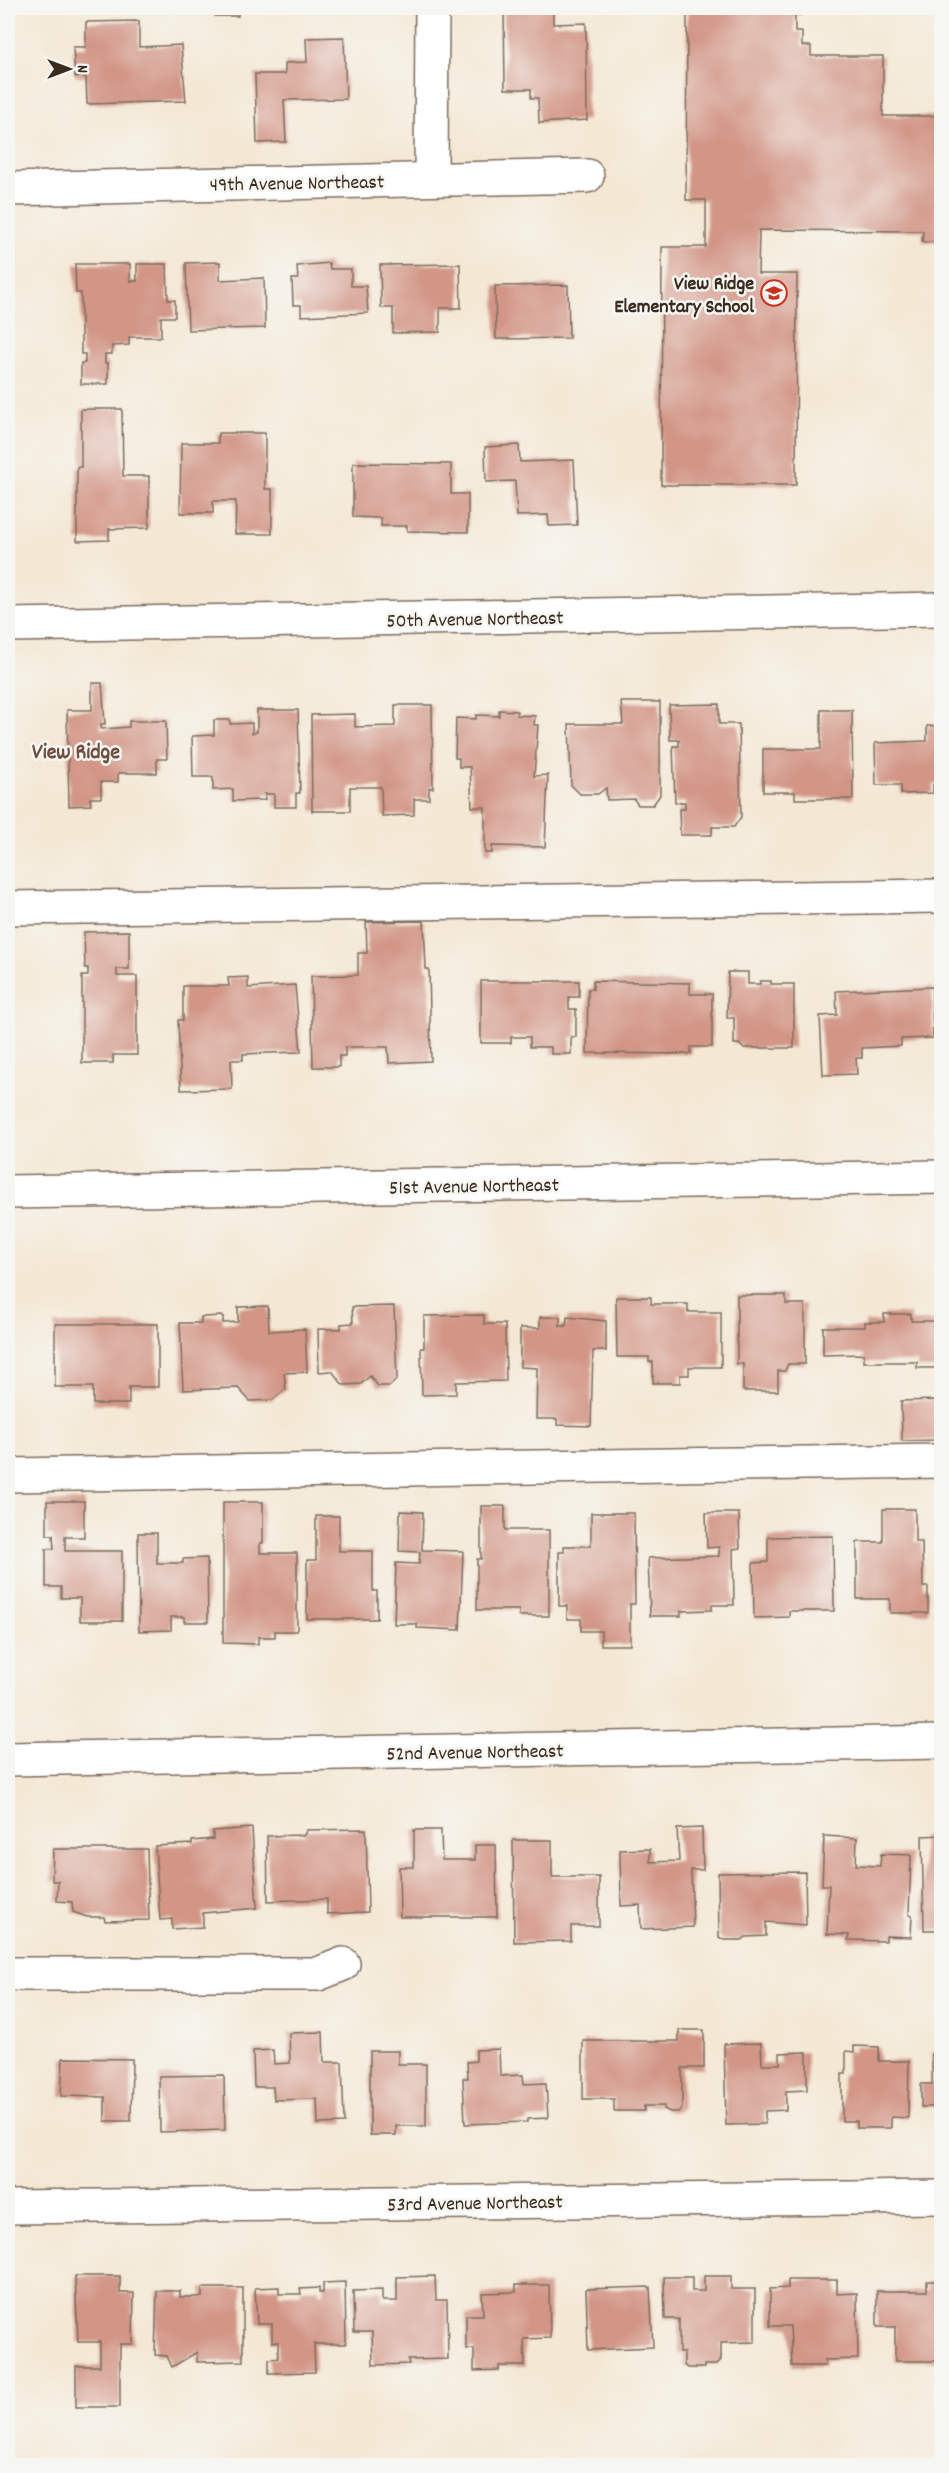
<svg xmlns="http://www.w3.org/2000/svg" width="949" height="2473" viewBox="0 0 949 2473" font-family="Dekko,sans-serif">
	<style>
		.building { fill: #d29586 }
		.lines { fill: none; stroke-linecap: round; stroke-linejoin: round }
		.minor-casing { stroke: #7c6c5e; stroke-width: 36 }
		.minor { stroke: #fff; stroke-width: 33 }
		.labels { text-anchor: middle; stroke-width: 5; stroke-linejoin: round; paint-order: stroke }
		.street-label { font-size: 20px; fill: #3b2a1e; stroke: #f6f6f2 }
		.poi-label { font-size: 20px; font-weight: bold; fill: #3b2a1e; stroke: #f6f6f2; text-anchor: end }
		.quarter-label { font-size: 22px; font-weight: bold; fill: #704f42; stroke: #f6f6f2 }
	</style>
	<rect width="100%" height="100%" fill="#f6f6f2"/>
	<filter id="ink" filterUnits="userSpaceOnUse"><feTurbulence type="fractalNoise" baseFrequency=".0167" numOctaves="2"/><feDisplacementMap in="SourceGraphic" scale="12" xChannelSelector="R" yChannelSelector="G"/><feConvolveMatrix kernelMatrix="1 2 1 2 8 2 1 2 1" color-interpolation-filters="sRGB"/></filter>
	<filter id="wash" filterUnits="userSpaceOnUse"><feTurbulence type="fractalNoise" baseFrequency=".008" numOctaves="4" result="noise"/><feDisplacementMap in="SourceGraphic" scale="24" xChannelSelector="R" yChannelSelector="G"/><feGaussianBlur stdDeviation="1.35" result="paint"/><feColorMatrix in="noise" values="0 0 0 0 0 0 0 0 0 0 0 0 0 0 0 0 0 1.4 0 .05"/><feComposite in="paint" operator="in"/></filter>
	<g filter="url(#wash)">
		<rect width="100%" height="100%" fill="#f4e8d5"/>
		<g id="blocks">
			<g class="building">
				<rect x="215" y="8" width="23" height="8"/>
				<path d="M504,8H553V24L586,23L587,120L539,123L538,98H531V89H505Z"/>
				<path d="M687,8H800V15L795,14V32H802V46H811V56H883V116H942V242H922L923,231L759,230L758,274H797L796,485H661L662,247H706V200H686Z"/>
				<path d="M139,21V47L181,45L186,101L87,104L86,77H75L73,47H86V22Z"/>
				<path d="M344,37L346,99L284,100L286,142L257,143L255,74H285V63L307,62L306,38Z"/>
				<path d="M220,262V280L264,278L265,328L188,330L186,263Z"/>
				<path d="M329,263L330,269H351V286H366L368,313L301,316V305H293L292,279H298L297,266Z"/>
				<path d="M75,264H130V281H137V264H167L168,300H175V317H161V337H129V345L112,346V354H105V363H108V384H81V363H85V354H81V293H76Z"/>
				<path d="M460,264L461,308H440V332L393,333V308H381L380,265Z"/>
				<path d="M568,285L569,338L496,339L495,286Z"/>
				<path d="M81,409H122L123,476H149V528L109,529V540L77,541V467H81Z"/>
				<path d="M218,433H265V489H272V534H235L236,501H213V513H180L181,443H218Z"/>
				<path d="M519,445L520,462L574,460L577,525L549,526L548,515L517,516L515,481L486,482L485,447Z"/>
				<path d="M353,463L451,464V494H468V532L407,531V526H381V518L353,517Z"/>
				<path d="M92,683H102L105,724H101V729L129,727V721H166L167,759H157V773H118V782H101V798H90L91,805L69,806L67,710H92Z"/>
				<path d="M621,702H660V795L653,805H638L634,799L607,800L606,788L598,794H580L571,785L569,724H623Z"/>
				<path d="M719,704V724H739L741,817L734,827H712V835H680L679,809H685V802L675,803L673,746H679V740H670L669,705Z"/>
				<path d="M395,705H432L433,788H429V799H414V815L382,816L381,787H350V811H312L311,715L355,714V727L395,726Z"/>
				<path d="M257,710H298L300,793H296V807H274V794H265V800L233,801V789L213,790V777H193L192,736L214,735V720H230V724L252,723V733L257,732Z"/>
				<path d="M499,710L517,711V715L535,716L534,725H538L534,776L548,775L545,847L492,846V853H485V807H472L470,767H459V758H455L456,718L476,719V715L499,716Z"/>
				<path d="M821,710H852L853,799H795V792H763V749H821Z"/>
				<path d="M927,726H942V784L933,785V793L901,794V785H876L875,743L927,741Z"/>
				<path d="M424,921L426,969H429L431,1061L389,1063L388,1047H345V1056H339V1067H313L311,976L358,975V953H367L366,922Z"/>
				<path d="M129,931V969H117V976H137V1055H113V1063H82V976H88V968H85L84,932Z"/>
				<path d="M728,972H748V984H760V981H771V984H794V1048H743L739,1044H734V1018H727Z"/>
				<path d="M248,977V988L295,985L301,1052L243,1054V1060H231L232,1089L181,1090L178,1020H183V986H229L228,978Z"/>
				<path d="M481,981H579V997H569V1009H576V1037H571V1054H551V1047H530V1037H511V1043H481Z"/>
				<path d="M593,981L690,983V994H712V1047H691V1054L587,1053L588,989H593Z"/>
				<path d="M932,987L933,1038L901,1039V1046L862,1048V1058H856L857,1074L823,1075L820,1016L837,1015L836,991Z"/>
				<path d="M737,1295H786V1304H805V1364H788L785,1371H778V1391H743V1364H737Z"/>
				<path d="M616,1297H651V1304H688V1312H721V1367H689V1375H680V1383H653V1362H649V1357H617Z"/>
				<path d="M268,1306L269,1331L305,1329L307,1372L284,1373L286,1389L272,1400L250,1401L238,1388L183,1390L180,1323H201V1317L223,1316V1323L238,1322V1307Z"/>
				<path d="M394,1306L397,1379L390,1386H378L370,1376L361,1384L343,1385L332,1371L319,1372L318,1329H341V1324L353,1323L352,1307Z"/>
				<path d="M884,1314H911V1321H938V1368H917V1362H864V1354L823,1355V1327H865V1322H884Z"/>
				<path d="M484,1315V1324H505L506,1381L456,1382V1394L422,1395L421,1348H424V1316Z"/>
				<path d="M540,1317H560V1326H566L567,1317L606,1321V1351H593L591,1426L557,1425V1419H536L537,1368L520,1367V1328H540Z"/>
				<path d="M55,1324H158V1387H129V1404H93V1387H55Z"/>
				<path d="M938,1400V1440L902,1441L901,1401Z"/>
				<path d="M47,1501H84V1537H65V1551H122V1621H80V1598H61V1587H46V1549H54L53,1535H47Z"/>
				<path d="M223,1502H263V1543H260V1553H297V1631H275V1637H258V1644L223,1643Z"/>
				<path d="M481,1506H505V1530H549V1616H519V1610H477V1559H481Z"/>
				<path d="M883,1509H915V1542H922L923,1587H928V1613H890V1599H857V1542H883Z"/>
				<path d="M400,1511L423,1512L422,1550L463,1551L460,1630L417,1628V1624H394L396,1563L419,1564L420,1552L399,1551Z"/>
				<path d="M591,1513H634L635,1604H630V1645H601V1631H581V1619H567V1606H559V1552H564V1546H591Z"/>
				<path d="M706,1513H739L740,1548L733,1549L734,1605H712V1610L681,1611V1616H650L648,1558L719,1556V1547L707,1548Z"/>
				<path d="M316,1516H339V1551H373V1591H377V1619H307V1560H316Z"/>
				<path d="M138,1533H157V1563H183V1559L207,1558L208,1622H184V1617H171V1630L139,1631Z"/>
				<path d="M833,1536L834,1611H789V1617L754,1618L753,1563L768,1562V1537Z"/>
				<path d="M252,1828L257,1908L203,1913V1927L172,1929V1919L160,1920L155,1846L192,1844V1841L213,1839V1831Z"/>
				<path d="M702,1828L703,1870H691L693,1927L641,1929L640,1905L621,1906L620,1850L650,1849V1862L679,1861L677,1829Z"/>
				<path d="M366,1829L368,1912L327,1914V1899L268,1901L267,1836L304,1835L307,1830Z"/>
				<path d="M414,1830H441L442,1860H475V1845H496L497,1917H400L399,1867H414Z"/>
				<path d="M942,1835V1930H924L922,1836Z"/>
				<path d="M824,1836L857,1838L856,1865L880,1866L881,1854L911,1855L909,1915H912L911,1937L886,1936V1941L848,1940L849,1935L827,1934L829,1885H822Z"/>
				<path d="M513,1840H552V1877H599V1926H571V1941L514,1942Z"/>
				<path d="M53,1849H147L149,1920L105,1921L104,1917H87L73,1912L72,1902L57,1901L58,1881H52Z"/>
				<path d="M805,1872L806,1925L766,1922V1936L746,1937L742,1940H724L719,1937L718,1873Z"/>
				<path d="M679,2030H704V2068H682V2108L678,2112H670L664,2109V2106H644V2111H614V2099H583V2041H679Z"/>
				<path d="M323,2032L324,2062H342L344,2123L318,2124L317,2099L274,2100L273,2087H254L253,2051L273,2050L274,2064L290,2063L289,2033Z"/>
				<path d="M761,2043L762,2064H780V2053L807,2052V2090L786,2091V2110L765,2111V2124L726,2125L724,2044Z"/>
				<path d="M854,2046L879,2047V2061H909L908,2118L891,2117V2128H857V2121H842V2074H846V2051L854,2052Z"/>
				<path d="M499,2049L500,2076L523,2075L524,2084L546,2083L548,2118L527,2119V2122L465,2124L463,2078H468L467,2062L476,2061V2050Z"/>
				<path d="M370,2051H398V2064H426V2126H396V2135H370Z"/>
				<path d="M932,2053H942V2107H921V2084H932Z"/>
				<path d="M63,2058L132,2059L131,2121H105V2097L61,2096Z"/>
				<path d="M224,2075L225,2130L160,2132L159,2076Z"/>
				<path d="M75,2276H120V2293H134L133,2344H120V2407H76V2366H100V2342H78Z"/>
				<path d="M435,2276L436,2300H447L448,2359L408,2360L409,2364L373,2365L372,2332H354L353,2291L382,2290V2301H397V2277Z"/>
				<path d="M704,2276H731V2289H755V2342L721,2343V2360L716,2365H704V2368H687L684,2365V2353H679V2319H665L664,2277H692V2291H704Z"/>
				<path d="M788,2280H837V2294L857,2293L858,2359L825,2360V2366H792L790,2326H770V2289L788,2288Z"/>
				<path d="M927,2281H942V2361H895V2327H877V2291H927Z"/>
				<path d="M345,2282L346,2344H314L315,2372L269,2373V2359L278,2358V2342H272V2324H257L255,2288L279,2287V2294H301L300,2289L319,2288V2293H323V2283Z"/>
				<path d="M516,2285H549L550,2338L524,2339L525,2366H499V2370L474,2371V2349H466V2315H483L482,2293L516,2292Z"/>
				<path d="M650,2287L653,2347L588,2350L586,2289Z"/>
				<path d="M202,2288H243V2361L197,2362V2352L172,2367L167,2356L155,2355L157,2291H180V2297H202Z"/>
			</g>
		</g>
	</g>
	<g filter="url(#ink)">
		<use href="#blocks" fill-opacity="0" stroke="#7c6c5e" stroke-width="1.5"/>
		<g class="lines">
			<g class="minor-casing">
				<g id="minor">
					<path d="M431,179L432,8"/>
					<path d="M8,189L587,176"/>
					<path d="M8,625L942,609"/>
					<path d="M8,908L942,896"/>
					<path d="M8,1192L942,1177"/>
					<path d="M8,1475L942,1461"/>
					<path d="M8,1759L942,1742"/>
					<path d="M8,1974H318L343,1964"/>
					<path d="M8,2207L942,2197"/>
				</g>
			</g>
			<use href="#minor" class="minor"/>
		</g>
	</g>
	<defs>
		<g id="school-ring" transform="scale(1.35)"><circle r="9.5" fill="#f6f6f2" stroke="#c8321e" stroke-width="1.5"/><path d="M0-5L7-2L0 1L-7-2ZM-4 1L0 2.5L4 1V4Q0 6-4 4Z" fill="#c8321e"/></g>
	</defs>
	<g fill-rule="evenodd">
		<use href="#school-ring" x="774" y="293"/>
	</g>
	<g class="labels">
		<g class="street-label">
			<text transform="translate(297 182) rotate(-1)" y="7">49th Avenue Northeast</text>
			<text transform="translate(475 618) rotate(-1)" y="7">50th Avenue Northeast</text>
			<text transform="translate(474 1185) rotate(-1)" y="7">51st Avenue Northeast</text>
			<text transform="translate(475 1751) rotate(-1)" y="7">52nd Avenue Northeast</text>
			<text transform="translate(475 2202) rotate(-1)" y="7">53rd Avenue Northeast</text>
		</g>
		<g class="poi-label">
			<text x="754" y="289">View Ridge<tspan x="754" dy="23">Elementary School</tspan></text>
		</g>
		<g class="quarter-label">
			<text x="76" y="758">View Ridge</text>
		</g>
	</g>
	<rect width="949" height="2473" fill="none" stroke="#f6f6f2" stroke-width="30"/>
	<g transform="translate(69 69) rotate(90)" stroke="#f6f6f2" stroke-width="4.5" paint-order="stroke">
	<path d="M0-4.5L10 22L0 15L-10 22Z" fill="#3b2a1e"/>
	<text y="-9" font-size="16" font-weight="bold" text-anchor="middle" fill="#3b2a1e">N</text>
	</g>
</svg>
